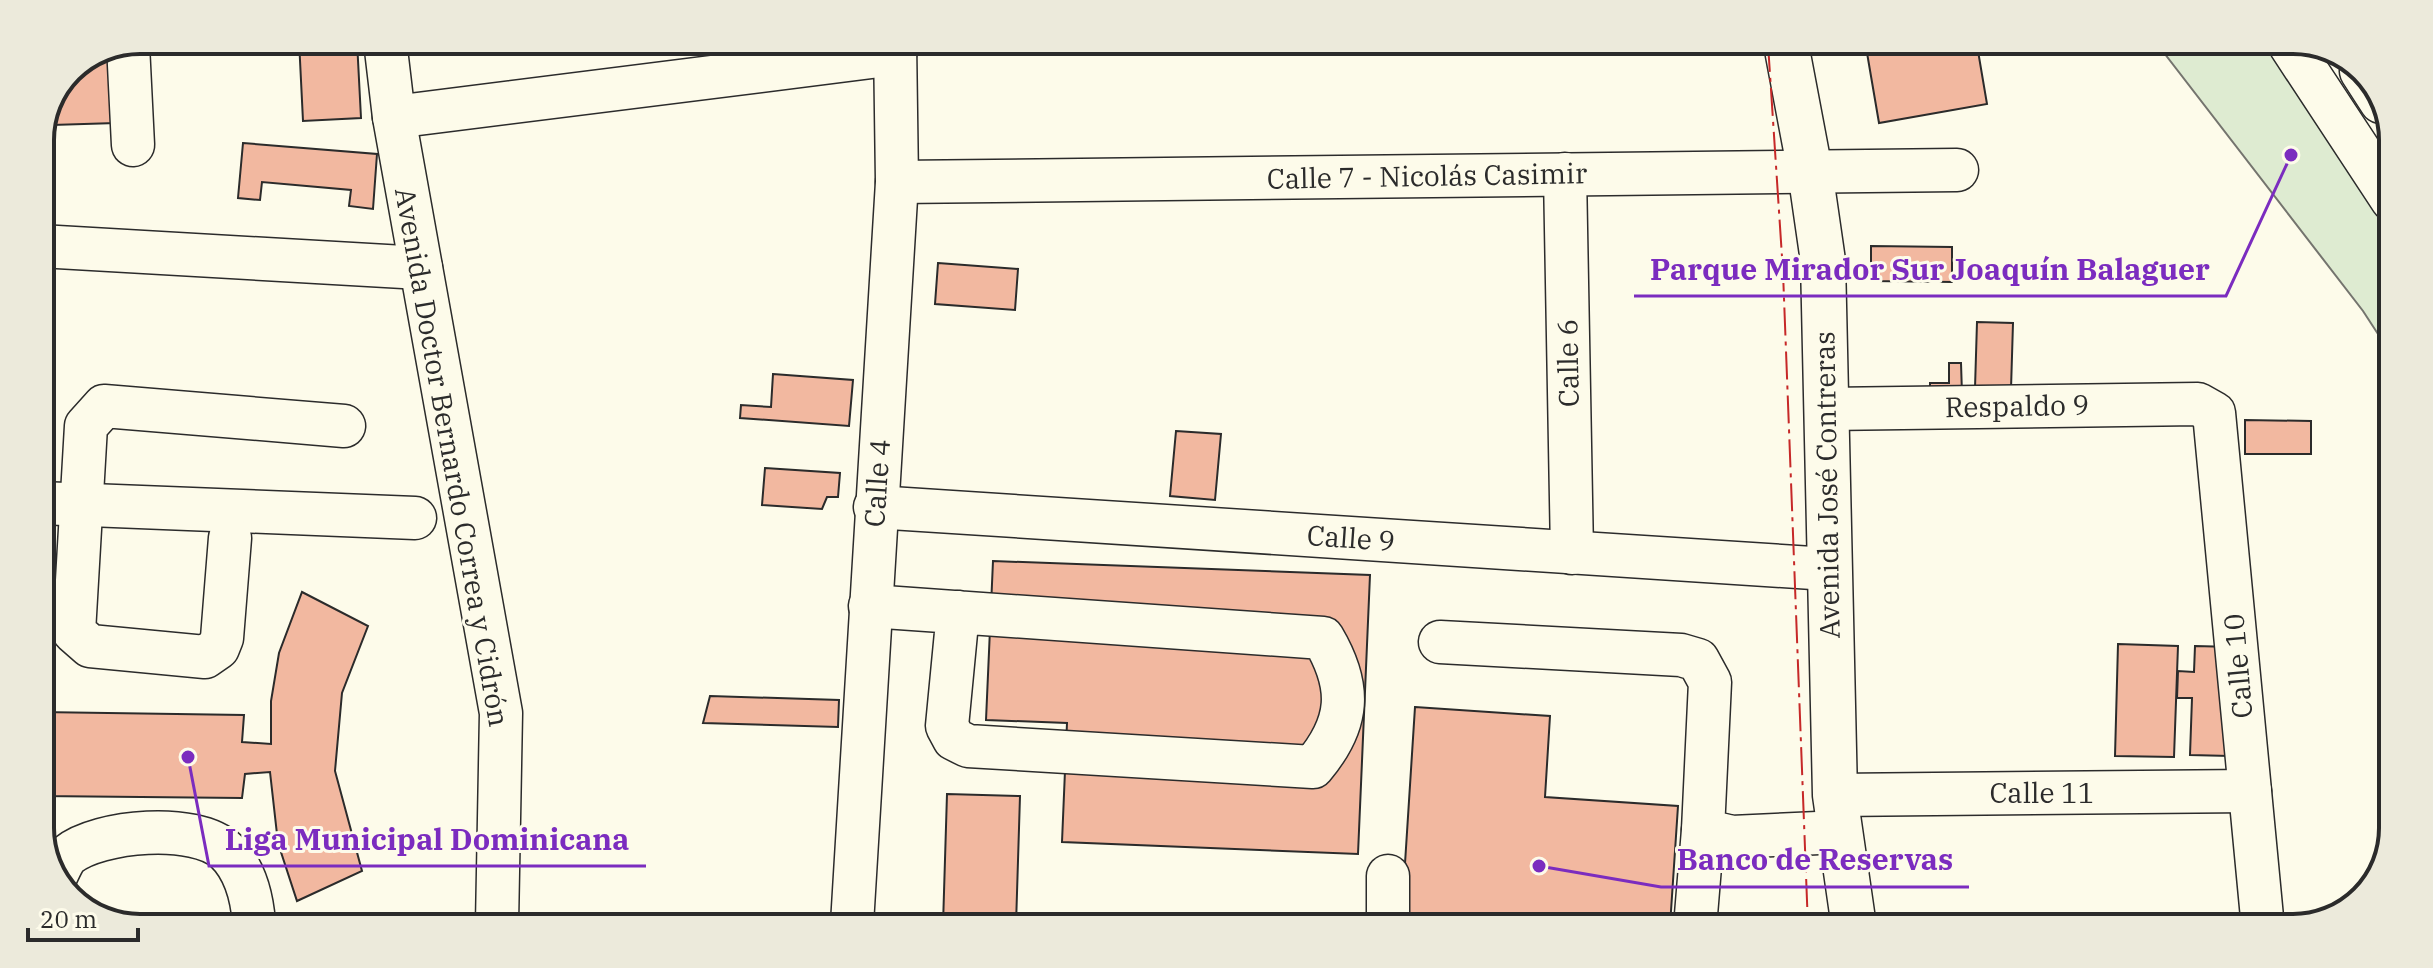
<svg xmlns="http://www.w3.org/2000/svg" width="2433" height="968" viewBox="0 0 2433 968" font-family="'IBM Plex Serif',serif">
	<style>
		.green { fill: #deebd1; stroke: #74746e; stroke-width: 2 }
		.building { fill: #f2b8a0; stroke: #2b2b2b; stroke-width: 2 }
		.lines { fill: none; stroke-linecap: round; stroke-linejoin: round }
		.minor-casing { stroke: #2b2b2b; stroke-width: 45 }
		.major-casing { stroke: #2b2b2b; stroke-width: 47 }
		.minor { stroke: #fdfbea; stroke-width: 42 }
		.major { stroke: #fdfbea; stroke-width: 44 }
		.power { stroke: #c62828; stroke-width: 2; stroke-dasharray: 28 6 4 6; stroke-linecap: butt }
		.labels { text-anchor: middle; stroke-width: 6; stroke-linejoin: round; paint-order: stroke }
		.street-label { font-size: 28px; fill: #2b2b2b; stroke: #fdfbea }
		.rim { fill: none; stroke: #2b2b2b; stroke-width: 4 }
		.leader { fill: none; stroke: #7b2cbf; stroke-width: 3 }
		.callout-dot { fill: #7b2cbf; stroke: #fdfbea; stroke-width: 3 }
		.callout-label { font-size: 30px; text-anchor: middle; font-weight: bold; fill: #7b2cbf; stroke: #fdfbea; stroke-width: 6; stroke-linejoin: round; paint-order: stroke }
	</style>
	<rect width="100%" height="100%" fill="#fdfbea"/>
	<path class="green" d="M2158,45H2273L2284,68L2392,233L2391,354L2363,311Z"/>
	<g class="building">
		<path d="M299,40L357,41L361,118L303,121Z"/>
		<path d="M1879,44L1977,45L1987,104L1879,123L1866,47Z"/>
		<path d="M114,51L116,123L52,125L51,109L70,69Z"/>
		<path d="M243,143L377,154L373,209L349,206L351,190L262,182L260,200L238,198Z"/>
		<path d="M1871,246L1952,247V282L1871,281Z"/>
		<path d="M938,263L1018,269L1015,310L935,304Z"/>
		<path d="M1977,322L2013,323L2011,389L1975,388Z"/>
		<path d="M1949,363H1961L1962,394L1930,395V383H1949Z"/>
		<path d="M773,374L853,380L849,426L740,418L741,405L771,407Z"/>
		<path d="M2245,420L2311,421V454H2245Z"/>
		<path d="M1176,431L1221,434L1215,500L1170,496Z"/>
		<path d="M765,468L840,473L838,497H827L822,509L762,505Z"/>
		<path d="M993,561L1370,575L1358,854L1062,842L1067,723L986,720Z"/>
		<path d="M302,592L368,626L342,693L335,771L362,871L297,901L278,843L270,772L245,774L242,798L40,796V712L244,715L242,742L271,744V701L279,653Z"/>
		<path d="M2118,644L2178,646L2174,757L2115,756Z"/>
		<path d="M2195,646L2233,647L2230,756L2190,755L2192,698H2177L2178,671L2194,672Z"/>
		<path d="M710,696L839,700L838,727L703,723Z"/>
		<path d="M1415,707L1550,716L1545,797L1678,806L1670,926H1401Z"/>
		<path d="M947,794L1020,796L1016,925H943Z"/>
	</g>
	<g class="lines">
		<g class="minor-casing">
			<g id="minor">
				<path d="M385,41L394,117L501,713L497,924"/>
				<path d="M128,45L133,145"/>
				<path d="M2290,45L2392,200"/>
				<path d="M2361,71L2381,102"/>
				<path d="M394,117L895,54"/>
				<path d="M1565,174L1572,553"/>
				<path d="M897,182L1957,170"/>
				<path d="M40,246L421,268"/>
				<path d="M1827,409L2198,404L2214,413L2263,928"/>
				<path d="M40,503L415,518"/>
				<path d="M875,507L1828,569"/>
				<path d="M230,538L222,638L218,648L205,657L90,646L74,632L86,426L104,406L344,426"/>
				<path d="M870,606L1323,638C1352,687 1350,723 1313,767L968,746L954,739L947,726L958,612"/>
				<path d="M1440,642L1681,655L1698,660L1710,682L1703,830L1732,837L1840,832"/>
				<path d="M1835,795L2250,791"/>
				<path d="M56,876C59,870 63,860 68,855C99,830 196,822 226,851C245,869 252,897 254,923"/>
				<path d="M1388,876V926"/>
				<path d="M852,924L897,182L895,42"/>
				<path d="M1695,927L1703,830"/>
			</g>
		</g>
		<g class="major-casing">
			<path id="major" d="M1786,44L1810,171L1823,261L1835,795L1854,927"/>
		</g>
		<use href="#minor" class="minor"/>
		<use href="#major" class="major"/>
		<path class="power" d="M1768,44L1783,272L1808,927"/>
	</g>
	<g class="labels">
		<g class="street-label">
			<text transform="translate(1427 176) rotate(-1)" y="10">Calle 7 - Nicolás Casimir</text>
			<text transform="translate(1568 363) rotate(-91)" y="10">Calle 6</text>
			<text transform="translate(2017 406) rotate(-1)" y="10">Respaldo 9</text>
			<text transform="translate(452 457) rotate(80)" y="10">Avenida Doctor Bernardo Correa y Cidrón</text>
			<text transform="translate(877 483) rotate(-86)" y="10">Calle 4</text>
			<text transform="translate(1827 485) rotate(-91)" y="10">Avenida José Contreras</text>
			<text transform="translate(1351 538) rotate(4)" y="10">Calle 9</text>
			<text transform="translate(2238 666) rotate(-95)" y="10">Calle 10</text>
			<text x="2042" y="803">Calle 11</text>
		</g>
	</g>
	<path d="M0 0H2433V968H0ZM140 54H2293A86 86 0 0 1 2379 140V828A86 86 0 0 1 2293 914H140A86 86 0 0 1 54 828V140A86 86 0 0 1 140 54Z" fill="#eceadb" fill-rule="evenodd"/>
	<path class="rim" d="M140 54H2293A86 86 0 0 1 2379 140V828A86 86 0 0 1 2293 914H140A86 86 0 0 1 54 828V140A86 86 0 0 1 140 54Z"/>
	<path class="leader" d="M2291 155L2226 296H1634M188 757L209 866H646M1539 866L1661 887H1969"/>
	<g class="callout-dot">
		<circle cx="2291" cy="155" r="8"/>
		<circle cx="188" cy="757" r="8"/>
		<circle cx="1539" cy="866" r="8"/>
	</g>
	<g class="callout-label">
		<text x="1930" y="280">Parque Mirador Sur Joaquín Balaguer</text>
		<text x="427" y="850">Liga Municipal Dominicana</text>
		<text x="1815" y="870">Banco de Reservas</text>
	</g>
	<path d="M28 928v12h110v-12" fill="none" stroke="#2b2b2b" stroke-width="4"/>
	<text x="40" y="928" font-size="24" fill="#2b2b2b" stroke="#fdfbea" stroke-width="6" paint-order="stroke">20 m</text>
</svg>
